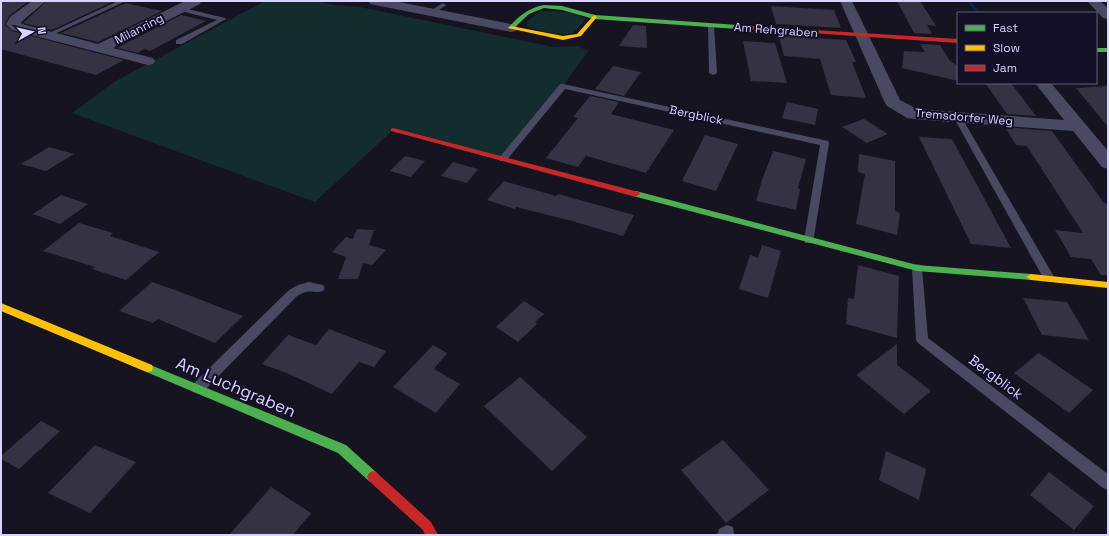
<svg xmlns="http://www.w3.org/2000/svg" width="1109" height="536" viewBox="0 0 1109 536" font-family="'Space Grotesk',sans-serif">
	<style>
		.green { fill: #132c2d }
		.lines { fill: none; stroke-linecap: round; stroke-linejoin: round }
		.stream { fill: #0d2144; fill-rule: evenodd }
		.building { fill: #343243 }
		.lane { fill: #4a4962; fill-rule: evenodd }
		.street { fill: #4a4962; fill-rule: evenodd }
		.fast { fill: #4caf50; fill-rule: evenodd }
		.slow { fill: #ffc107; fill-rule: evenodd }
		.jam { fill: #c62828; fill-rule: evenodd }
		.labels { text-anchor: middle; stroke-width: 4; stroke-linejoin: round; paint-order: stroke }
		.far-street-label { font-size: 12px; fill: #d9d4ff; stroke: #130f26 }
		.street-label { font-size: 14px; fill: #d9d4ff; stroke: #130f26 }
		.near-street-label { font-size: 17px; fill: #d9d4ff; stroke: #130f26 }
	</style>
	<rect width="100%" height="100%" fill="#161421"/>
	<g class="green">
		<path d="M265,1H316L334,5L360,7L554,47L578,46L588,51L563,86L503,159L393,130L315,202L72,113L114,82Z"/>
		<path d="M540,11C551,11 578,11 585,20C581,24 578,30 574,32C566,38 539,30 530,28L527,26V22Z"/>
	</g>
	<g class="lines">
		<path class="stream" d="M967,1H971L980,13H976Z"/>
	</g>
	<g class="building">
		<path d="M1,1H29L9,16L5,24L12,31L124,60L96,75L1,49Z"/>
		<path d="M47,1H114L52,30L23,23Z"/>
		<path d="M897,1H920L936,26L927,25L932,34L914,33Z"/>
		<path d="M126,3L162,11L98,42L61,33Z"/>
		<path d="M771,6L834,10L841,28L776,24Z"/>
		<path d="M181,15L206,21L150,51L144,49L138,53L117,48Z"/>
		<path d="M633,25L646,26L647,48L619,46Z"/>
		<path d="M779,36L846,40L856,62H852L866,98L831,95L820,59L784,56Z"/>
		<path d="M743,41L775,43L787,83L751,81Z"/>
		<path d="M920,44L940,45L950,61L958,66V81L902,68L904,51L925,52Z"/>
		<path d="M613,66L641,72L624,96L595,89Z"/>
		<path d="M985,83H1011L1036,116L1007,114Z"/>
		<path d="M1108,86V127L1076,88Z"/>
		<path d="M590,96L619,102L611,114L674,130L646,173L586,156L578,167L546,158L578,118L573,117Z"/>
		<path d="M787,102L818,109L815,125L782,118Z"/>
		<path d="M864,119L888,134L867,143L842,127Z"/>
		<path d="M1005,127L1052,131L1104,203L1108,204V275H1101L1091,259L1071,257L1055,230L1083,233L1027,146L1016,145Z"/>
		<path d="M705,135L738,144L716,191L682,181Z"/>
		<path d="M919,137L952,139L1011,248L971,244Z"/>
		<path d="M49,147L74,154L46,171L21,164Z"/>
		<path d="M773,151L806,159L798,188L800,189L796,210L756,201L762,180Z"/>
		<path d="M859,154L895,161V211L900,213L897,235L856,224L865,174L858,172Z"/>
		<path d="M405,156L425,161L411,177L390,171Z"/>
		<path d="M453,162L478,169L467,183L441,176Z"/>
		<path d="M504,181L556,196L558,194L634,215L623,236L572,221L516,207L515,209L487,200Z"/>
		<path d="M61,195L88,204L60,224L33,214Z"/>
		<path d="M79,223L113,233L110,236L159,252L126,280L92,269L95,267L43,251Z"/>
		<path d="M357,229L374,230L369,245L386,250L372,265L363,263L358,279H338L346,257L332,252L346,237L353,239Z"/>
		<path d="M762,245L781,251L768,298L739,289L750,255L758,258Z"/>
		<path d="M858,265L899,276L897,338L846,324L848,298L854,299Z"/>
		<path d="M152,282L175,290L243,316L215,343L158,319L153,323L119,311Z"/>
		<path d="M1023,298L1067,302L1089,340L1042,335Z"/>
		<path d="M524,301L544,314L535,322L537,324L518,342L496,327Z"/>
		<path d="M329,329L386,351L374,367L359,362L332,394L289,374L262,364L288,335L316,345Z"/>
		<path d="M897,344V365L931,391L904,414L856,375Z"/>
		<path d="M433,345L447,353L434,369L460,384L436,413L393,387Z"/>
		<path d="M1039,353L1093,390L1069,413L1014,373Z"/>
		<path d="M520,377L587,437L552,471L484,406Z"/>
		<path d="M41,421L60,431L19,469L1,459V456Z"/>
		<path d="M723,440L769,490L726,523L681,470Z"/>
		<path d="M95,445L136,462L90,513L48,493Z"/>
		<path d="M886,451L926,469L919,500L879,480Z"/>
		<path d="M1049,472L1094,506L1074,530L1030,495Z"/>
		<path d="M271,487L311,513L293,535H229Z"/>
	</g>
	<g class="lines">
		<g class="lane">
			<path d="M118,1H126L50,36L45,35Z"/>
			<path d="M443,3L446,5L445,6L434,13H430V11Z"/>
			<path d="M179,7L225,18L226,19L182,44H176V40L217,20L177,10V8Z"/>
			<path d="M711,24L714,26L717,73L713,75L709,73L708,26Z"/>
			<path d="M560,84H563L828,141L829,143L813,243H805L804,240L820,145L565,89L506,161H500L498,159L500,157Z"/>
			<path d="M958,115L962,118L1053,275L1055,278L1053,281H1045L954,118Z"/>
			<path d="M917,264L921,265L922,268L928,338L1108,474V490L1103,488L918,343L916,340L912,268L913,265Z"/>
			<path d="M309,282L323,285L325,288L323,291C313,294 310,288 297,296L203,392L198,394L193,392L191,388L193,384L289,290L298,285Z"/>
			<path d="M727,525L733,527L734,535H717L719,529Z"/>
		</g>
		<g class="street">
			<path d="M32,1H46L21,22L22,24L98,44L185,1H201L200,4L113,48L153,58L155,61L153,64L148,65L12,30L6,24L10,17Z"/>
			<path d="M369,1H394L511,24L516,25L518,28L516,31L511,32L375,5L370,4Z"/>
			<path d="M840,1H852L900,100L917,109L1064,120L1035,83H1051L1108,151V169L1102,167L1073,131L913,119L907,118L887,106L885,103Z"/>
			<path d="M1087,1H1100L1108,8V19L1103,18Z"/>
		</g>
		<g class="fast">
			<path d="M544,5L562,6L595,15L752,26L755,28L752,30L594,19L562,10L544,8L529,14L513,29L508,28C519,16 528,8 544,5Z"/>
			<rect x="1096" y="48" width="12" height="4"/>
			<path d="M636,191L917,265L1031,274L1036,277L1031,280L917,271L633,196L632,194L633,192Z"/>
			<path d="M148,364L346,445L377,473L379,477L377,481L373,483L369,481L338,453L144,371L143,368L144,365Z"/>
		</g>
		<g class="slow">
			<path d="M594,15L597,17L581,36L563,40L508,28L511,26L563,36L577,34Z"/>
			<path d="M1031,274L1108,282V288L1031,280L1026,277Z"/>
			<path d="M1,303L152,365L153,368L152,371L148,372L144,371L1,311Z"/>
		</g>
		<g class="jam">
			<path d="M752,26L958,39V43L750,29L749,28Z"/>
			<path d="M393,128L639,192L640,194L636,197L391,131V129Z"/>
			<path d="M373,471L377,473L431,522L438,535H425L423,530L369,481L367,477L369,473Z"/>
		</g>
	</g>
	<g class="labels">
		<g class="far-street-label">
			<text transform="translate(139 29) rotate(-27)" y="4">Milanring</text>
			<text transform="translate(776 30) rotate(4)" y="4">Am Rehgraben</text>
			<text transform="translate(696 115) rotate(12)" y="4">Bergblick</text>
			<text transform="translate(964 117) rotate(5)" y="4">Tremsdorfer Weg</text>
		</g>
		<g class="street-label">
			<text transform="translate(996 377) rotate(37)" y="5">Bergblick</text>
		</g>
		<g class="near-street-label">
			<text transform="translate(236 387) rotate(23)" y="6">Am Luchgraben</text>
		</g>
	</g>
	<rect width="1109" height="536" fill="none" stroke="#d9d4ff" stroke-width="4"/>
	<rect x="957" y="12" width="140" height="72" fill="#130f26" stroke="#625e7d"/>
	<rect x="965" y="25" width="20" height="6" fill="#4caf50" stroke="#625e7d"/>
	<text x="993" y="32" font-size="12" fill="#d9d4ff">Fast</text>
	<rect x="965" y="45" width="20" height="6" fill="#ffc107" stroke="#625e7d"/>
	<text x="993" y="52" font-size="12" fill="#d9d4ff">Slow</text>
	<rect x="965" y="65" width="20" height="6" fill="#c62828" stroke="#625e7d"/>
	<text x="993" y="72" font-size="12" fill="#d9d4ff">Jam</text>
	<g transform="translate(32 32) rotate(82)" stroke="#130f26" stroke-width="3" paint-order="stroke">
	<path d="M0-3L7 15L0 10L-7 15Z" fill="#d9d4ff"/>
	<text y="-6" font-size="11" font-weight="bold" text-anchor="middle" fill="#d9d4ff">N</text>
	</g>
</svg>
